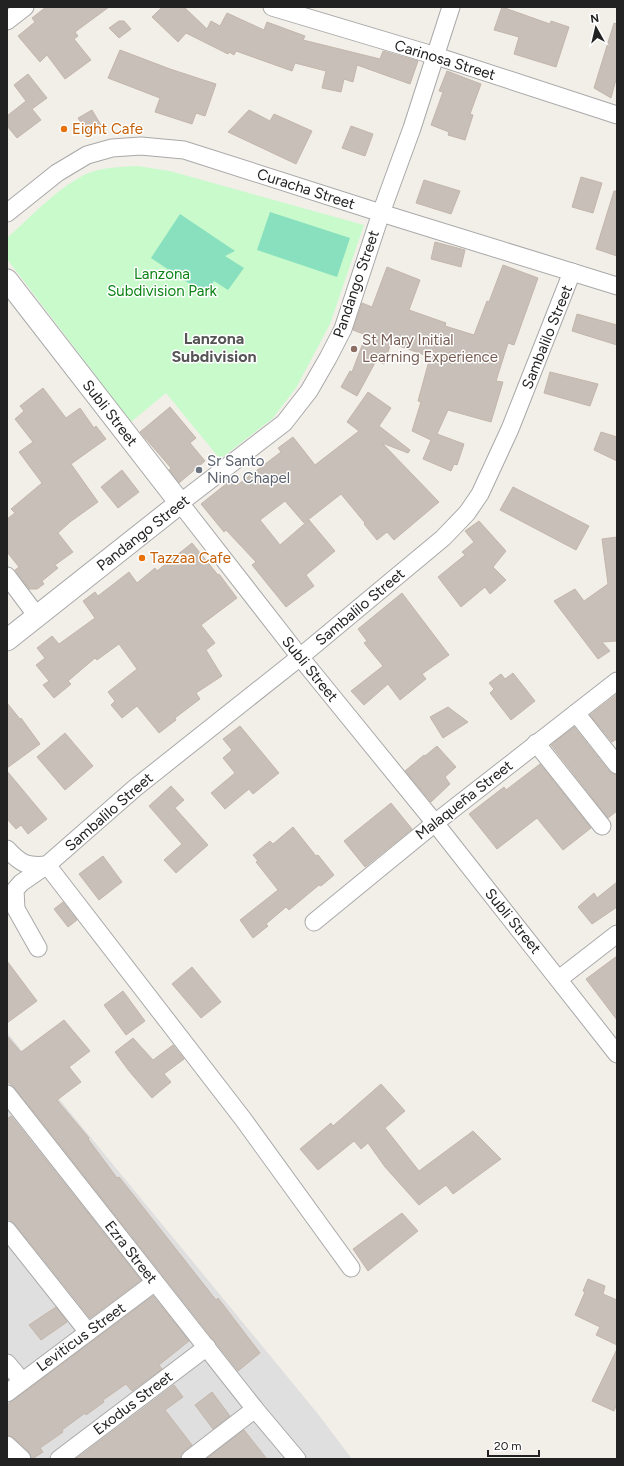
<svg xmlns="http://www.w3.org/2000/svg" width="624" height="1466" viewBox="0 0 624 1466" font-family="Figtree,sans-serif">
	<style>
		.residential { fill: #e0dfdf }
		.park { fill: #c8facc }
		.pitch { fill: #88e0be }
		.building { fill: #c7bfb8; stroke: #c4b6ab }
		.lines { fill: none; stroke-linecap: round; stroke-linejoin: round }
		.minor-casing { stroke: #a9a9a9; stroke-width: 19 }
		.tertiary-casing { stroke: #a9a9a9; stroke-width: 23 }
		.minor { stroke: #fff; stroke-width: 17 }
		.tertiary { stroke: #fff; stroke-width: 21 }
		.food-dot { fill: #e8710a; stroke: #fff; stroke-width: 1.5 }
		.education-dot { fill: #8d6e63; stroke: #fff; stroke-width: 1.5 }
		.worship-dot { fill: #6b7280; stroke: #fff; stroke-width: 1.5 }
		.labels { text-anchor: middle; stroke-width: 3; stroke-linejoin: round; paint-order: stroke }
		.street-label { font-size: 15px; fill: #222; stroke: #fff }
		.food-label { font-size: 15px; fill: #c56008; stroke: #fff; text-anchor: start }
		.park-label { font-size: 15px; fill: #0c8416; stroke: #fff }
		.education-label { font-size: 15px; fill: #785e54; stroke: #fff; text-anchor: start }
		.worship-label { font-size: 15px; fill: #5b616d; stroke: #fff; text-anchor: start }
		.neighbourhood-label { font-size: 16px; font-weight: bold; fill: #555; stroke: #fff }
	</style>
	<rect width="100%" height="100%" fill="#f2efe9"/>
	<path class="residential" d="M7,1032L60,1100L318,1414L352,1459H7Z"/>
	<path class="park" d="M137,166L170,171L364,225L330,324L296,388L272,419L220,459L166,393L131,422L7,259V238C32,216 56,189 86,174C102,167 120,167 137,166Z"/>
	<g class="pitch">
		<path d="M270,212L350,238L337,277L257,250Z"/>
		<path d="M180,214L235,251L225,256L244,268L228,290L214,281L205,294L151,258Z"/>
	</g>
	<g class="building">
		<path d="M46,7H109L75,32L78,36L74,39L91,60L65,79L47,55L40,62L18,36L35,22L32,18Z"/>
		<path d="M162,7H184L207,29L211,21L220,26L227,13L264,30L267,22L305,36L303,40L380,59L383,51L418,61L410,84L357,65L353,82L344,79L341,92L322,88L326,71L295,63L292,71L236,51L234,55L229,52L228,54L186,33L178,42L152,17Z"/>
		<path d="M502,7L550,24L551,21L569,27L556,67L514,54L519,37L494,30Z"/>
		<path d="M119,21H124L131,29L119,38L109,28Z"/>
		<path d="M614,23L617,24V76L611,98L594,88Z"/>
		<path d="M120,50L170,69L216,84L205,116L196,113L192,124L155,112L160,98L108,78Z"/>
		<path d="M447,71L481,84L470,114L473,115L465,140L448,135L449,132L431,125L443,92L439,91Z"/>
		<path d="M28,74L47,98L32,109L41,120L17,138L7,126V116L26,101L14,85Z"/>
		<path d="M92,110L101,125L87,133L78,118Z"/>
		<path d="M249,110L270,121L274,114L312,131L296,164L228,132Z"/>
		<path d="M351,126L373,134L365,156L342,148Z"/>
		<path d="M581,177L602,183L593,213L572,207Z"/>
		<path d="M424,180L460,191L451,214L416,203Z"/>
		<path d="M614,191H617V256L596,249Z"/>
		<path d="M435,242L465,250L461,267L431,259Z"/>
		<path d="M503,265L538,278L514,345L508,343L496,381L503,382L491,422L448,410L437,434L464,444L457,465L454,464L451,471L423,459L431,440L412,431L421,402L418,401L430,357L391,343L384,364L376,361L357,396L341,387L350,371L352,372L366,335L353,330L362,303L372,307L387,267L420,280L409,310L446,323L445,326L474,335L487,301L489,302Z"/>
		<path d="M577,314L617,325V345L572,331Z"/>
		<path d="M550,372L598,384L590,406L544,393Z"/>
		<path d="M43,388L66,418L80,408L94,428L96,426L106,439L71,464L98,502L70,522L58,533L73,552L55,565L58,568L42,581L44,584L37,589H29L15,570L19,567L7,552V519L15,513L11,509L42,483L19,452L33,442L15,419L24,411L20,406Z"/>
		<path d="M368,392L391,408L379,426L410,450L408,453L382,443L439,502L394,540L387,532L377,540L364,524L365,523L341,494L304,523L285,501L260,520L280,545L309,520L335,551L306,575L314,586L286,607L252,565L256,562L226,530L224,532L201,504L231,480L236,486L281,452L278,448L293,437L315,465L359,431L347,422Z"/>
		<path d="M170,407L196,438L190,443L205,461L179,483L169,470L171,468L140,432Z"/>
		<path d="M601,432L617,437V461L594,450Z"/>
		<path d="M122,470L139,492L118,508L101,487Z"/>
		<path d="M513,487L589,526L576,550L500,510Z"/>
		<path d="M479,521L506,551L493,567L506,580L490,594L485,587L461,607L438,577L465,555L462,552L474,542L465,531Z"/>
		<path d="M617,537V641L602,642L610,651L598,659L554,601L575,589L584,601L608,584L602,539Z"/>
		<path d="M192,543L218,575L219,574L237,598L201,625L215,643L206,650L222,676L196,693L200,699L175,718L176,720L159,733L137,706L122,718L111,705L115,701L108,692L137,669L119,644L97,660L95,658L68,681L71,684L54,698L43,685L49,681L36,665L45,658L37,648L52,636L59,644L95,618L83,601L95,592L98,596L129,572L137,583L155,568L157,571Z"/>
		<path d="M402,593L449,655L422,674L426,679L400,700L388,684L364,705L351,691L383,666L364,643L367,641L358,629Z"/>
		<path d="M513,673L535,701L511,720L490,693L494,689L489,683L501,674L505,679Z"/>
		<path d="M617,694V739L612,742L590,715Z"/>
		<path d="M7,703L20,719L21,718L40,744L7,768Z"/>
		<path d="M448,707L468,722L443,738L430,717Z"/>
		<path d="M240,726L279,773L253,794L249,789L225,809L211,793L235,773L223,758L232,750L223,739Z"/>
		<path d="M574,727L609,771L613,774L617,775V811L608,818L551,745Z"/>
		<path d="M65,733L93,766L65,790L37,757Z"/>
		<path d="M437,746L456,767L445,777L450,784L431,802L405,771L424,755L425,756Z"/>
		<path d="M540,764L591,828L563,850L537,818L497,849L469,814L504,787L506,790Z"/>
		<path d="M7,771L47,819L28,834L21,825L16,829L7,819Z"/>
		<path d="M171,786L184,800L175,808L208,845L176,873L164,860L182,844L149,806Z"/>
		<path d="M391,803L412,829L365,867L344,841Z"/>
		<path d="M293,827L316,856L318,855L334,875L321,886L319,885L289,910L286,907L266,924L268,926L253,938L240,920L278,890L256,862L258,861L253,855L270,841L273,844Z"/>
		<path d="M103,856L122,882L99,900L79,874Z"/>
		<path d="M617,882V907L592,924L578,907L594,893L597,898Z"/>
		<path d="M63,902L77,920L68,927L54,909Z"/>
		<path d="M617,956V1020L586,979Z"/>
		<path d="M7,961L37,1001L7,1023Z"/>
		<path d="M192,967L221,1002L201,1018L172,984Z"/>
		<path d="M123,991L145,1021L126,1035L104,1005Z"/>
		<path d="M64,1020L90,1051L69,1067L81,1082L57,1100L89,1138L88,1139L117,1178L119,1177L135,1197L216,1300L218,1298L260,1353L238,1371L15,1088L7,1081V1036L21,1052Z"/>
		<path d="M133,1038L153,1060L173,1045L184,1059L164,1074L171,1082L152,1098L129,1071L115,1052Z"/>
		<path d="M381,1084L405,1111L385,1128L419,1171L473,1131L501,1159L453,1194L446,1185L419,1205L385,1167L368,1143L361,1149L354,1141L318,1170L300,1149L331,1123L333,1126Z"/>
		<path d="M11,1116L141,1280L90,1318L15,1224L7,1218V1119Z"/>
		<path d="M402,1213L418,1231L368,1271L353,1249Z"/>
		<path d="M588,1279L605,1286L603,1294L617,1300V1345L596,1335L600,1327L575,1315L585,1292L583,1291Z"/>
		<path d="M153,1296L189,1341L159,1365L162,1369L132,1391L126,1384L103,1400L104,1402L86,1415L85,1413L62,1430L63,1432L40,1448L43,1452L32,1459L29,1452L14,1438L7,1435V1405Z"/>
		<path d="M56,1307L67,1322L41,1340L29,1325Z"/>
		<path d="M617,1349V1404L614,1411L592,1401Z"/>
		<path d="M174,1385L183,1397L165,1410L192,1445L184,1451L180,1459H76Z"/>
		<path d="M212,1392L230,1416L213,1429L195,1405Z"/>
		<path d="M244,1430L267,1459H206Z"/>
	</g>
	<g class="lines">
		<g class="minor-casing">
			<g id="minor">
				<path d="M272,7L436,56L617,115"/>
				<path d="M451,7L412,128L381,213L343,329L328,358L309,391L284,423L180,503L300,657L435,823L617,1054"/>
				<path d="M7,21L25,7"/>
				<path d="M7,213L57,173L87,155L112,148L141,146L184,150L381,213L617,286"/>
				<path d="M7,576L37,616"/>
				<path d="M576,713L617,765"/>
				<path d="M536,743L602,826"/>
				<path d="M7,849C21,864 27,867 47,865"/>
				<path d="M47,865L243,1119L351,1268"/>
				<path d="M314,922L435,823L617,681"/>
				<path d="M38,948L16,909L15,890L21,883L47,865L135,788L300,657L443,538L467,513L480,494L510,429L572,272"/>
				<path d="M559,979L617,934"/>
				<path d="M7,1094L255,1409L297,1459"/>
				<path d="M7,1230L88,1332"/>
				<path d="M7,1363L22,1381"/>
				<path d="M7,1393L155,1282"/>
				<path d="M7,1445L22,1459"/>
				<path d="M59,1459L207,1347"/>
				<path d="M190,1459L255,1409"/>
			</g>
		</g>
		<g class="tertiary-casing">
			<path id="tertiary" d="M7,280L180,503L7,640"/>
		</g>
		<use href="#minor" class="minor"/>
		<use href="#tertiary" class="tertiary"/>
	</g>
	<g class="food-dot">
		<circle cx="64" cy="129" r="4"/>
		<circle cx="142" cy="558" r="4"/>
	</g>
	<circle class="education-dot" cx="354" cy="349" r="4"/>
	<circle class="worship-dot" cx="199" cy="470" r="4"/>
	<g class="labels">
		<g class="street-label">
			<text transform="translate(445 60) rotate(17)" y="5">Carinosa Street</text>
			<text transform="translate(306 189) rotate(18)" y="5">Curacha Street</text>
			<text transform="translate(356 284) rotate(-71)" y="5">Pandango Street</text>
			<text transform="translate(547 337) rotate(-68)" y="5">Sambalilo Street</text>
			<text transform="translate(110 413) rotate(52)" y="5">Subli Street</text>
			<text transform="translate(143 533) rotate(-38)" y="5">Pandango Street</text>
			<text transform="translate(360 607) rotate(-40)" y="5">Sambalilo Street</text>
			<text transform="translate(310 669) rotate(51)" y="5">Subli Street</text>
			<text transform="translate(464 800) rotate(-38)" y="5">Malaqueña Street</text>
			<text transform="translate(109 812) rotate(-41)" y="5">Sambalilo Street</text>
			<text transform="translate(513 921) rotate(51)" y="5">Subli Street</text>
			<text transform="translate(131 1252) rotate(52)" y="5">Ezra Street</text>
			<text transform="translate(81 1337) rotate(-36)" y="5">Leviticus Street</text>
			<text transform="translate(133 1403) rotate(-37)" y="5">Exodus Street</text>
		</g>
		<g class="food-label">
			<text x="72" y="134">Eight Cafe</text>
			<text x="150" y="563">Tazzaa Cafe</text>
		</g>
		<g class="park-label">
			<text x="162" y="279">Lanzona<tspan x="162" dy="17">Subdivision Park</tspan></text>
		</g>
		<g class="education-label">
			<text x="362" y="345">St Mary Initial<tspan x="362" dy="17">Learning Experience</tspan></text>
		</g>
		<g class="worship-label">
			<text x="207" y="466">Sr Santo<tspan x="207" dy="17">Nino Chapel</tspan></text>
		</g>
		<g class="neighbourhood-label">
			<text x="214" y="344">Lanzona<tspan x="214" dy="18">Subdivision</tspan></text>
		</g>
	</g>
	<rect width="624" height="1466" fill="none" stroke="#222222" stroke-width="16"/>
	<g transform="translate(596 28) rotate(352)" stroke="#ffffff" stroke-width="3" paint-order="stroke">
	<path d="M0-3L7 15L0 10L-7 15Z" fill="#222222"/>
	<text y="-6" font-size="11" font-weight="bold" text-anchor="middle" fill="#222222">N</text>
	</g>
	<path d="M488 1450v6h51v-6" fill="none" stroke="#222222" stroke-width="2"/>
	<text x="494" y="1450" font-size="12" fill="#222222" stroke="#ffffff" stroke-width="3" paint-order="stroke">20 m</text>
</svg>
